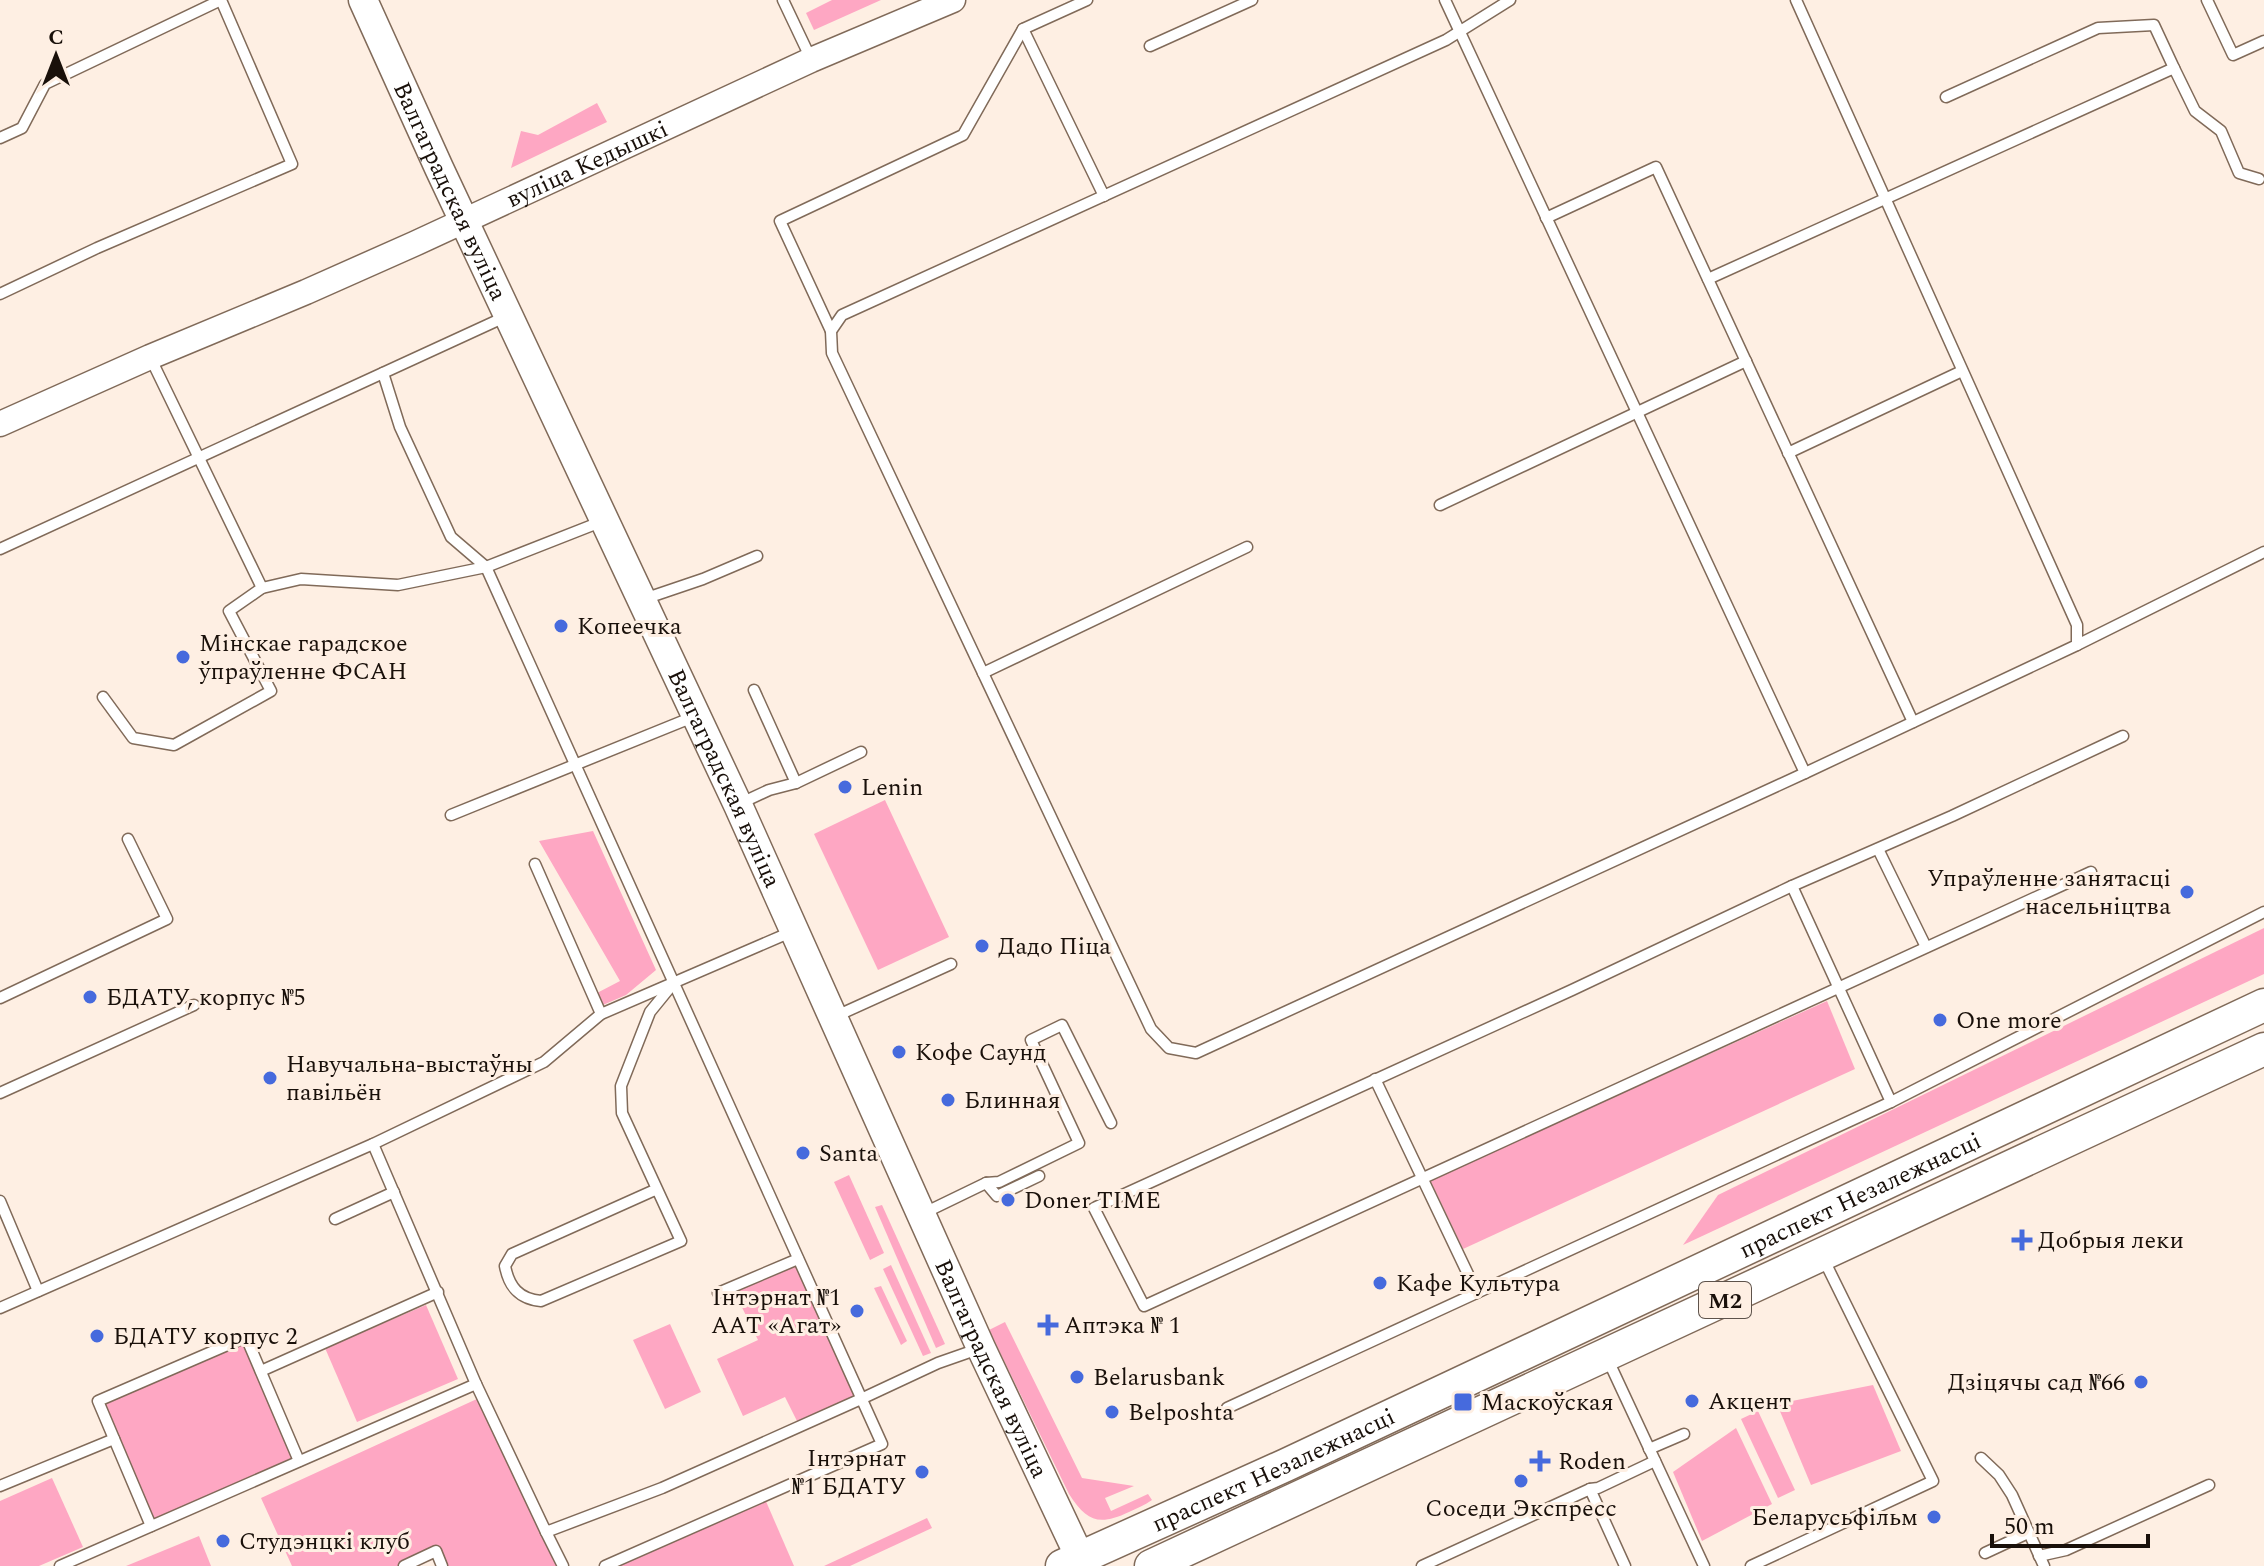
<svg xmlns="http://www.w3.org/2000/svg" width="2264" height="1566" viewBox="0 0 2264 1566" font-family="Spectral,serif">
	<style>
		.green { fill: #fea7c3 }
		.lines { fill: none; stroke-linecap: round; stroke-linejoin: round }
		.service-casing { stroke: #806a59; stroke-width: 13 }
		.tertiary-casing { stroke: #806a59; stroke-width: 27 }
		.secondary-casing { stroke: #806a59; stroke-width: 31 }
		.primary-casing { stroke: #806a59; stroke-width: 35 }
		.service { stroke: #fff; stroke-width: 10 }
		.tertiary { stroke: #fff; stroke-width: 24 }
		.secondary { stroke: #fff; stroke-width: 28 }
		.primary { stroke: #fff; stroke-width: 32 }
		.poi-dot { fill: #466add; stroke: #feefe3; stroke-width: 3 }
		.labels { text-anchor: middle; stroke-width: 6; stroke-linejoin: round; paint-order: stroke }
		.shield { fill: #feefe3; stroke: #5e534b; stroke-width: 2 }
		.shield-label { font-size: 22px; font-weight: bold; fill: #19100a }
		.street-label { font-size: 24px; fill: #19100a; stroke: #feefe3 }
		.poi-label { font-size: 24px; fill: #19100a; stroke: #feefe3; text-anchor: start }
	</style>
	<rect width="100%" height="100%" fill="#feefe3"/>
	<g class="green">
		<path d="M832,0H881L814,30L806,13Z"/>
		<path d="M597,103L607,122L511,168L521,131L538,135Z"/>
		<path d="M885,800L949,937L878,970L814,834Z"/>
		<path d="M593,831L656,970L626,995L603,1005L597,993L620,981L539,841Z"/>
		<path d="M2264,928V974L1683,1245L1718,1195Z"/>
		<path d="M1827,1001L1855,1069L1463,1249L1430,1180Z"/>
		<path d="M849,1175L884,1253L870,1260L834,1182Z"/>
		<path d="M882,1205L945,1344L936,1348L875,1207Z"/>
		<path d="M798,1259L861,1399L800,1427L785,1397L743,1416L717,1359L758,1340L732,1287Z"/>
		<path d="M891,1265L931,1353L923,1356L883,1269Z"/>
		<path d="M881,1286L907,1341L901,1345L874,1288Z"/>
		<path d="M426,1305L458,1379L357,1422L325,1348Z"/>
		<path d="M1005,1322L1082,1478L1134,1486L1105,1498L1111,1511L1148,1494L1152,1500C1145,1505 1137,1508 1129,1512C1099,1526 1087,1522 1069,1494L989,1330Z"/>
		<path d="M670,1324L701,1392L665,1409L633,1340Z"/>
		<path d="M246,1337L299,1461L151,1526L98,1401Z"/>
		<path d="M1873,1385L1901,1451L1811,1485L1777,1404Z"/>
		<path d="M479,1398L557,1566H444L437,1550L402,1566H292L261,1498Z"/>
		<path d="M1758,1411L1795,1490L1778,1498L1741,1419Z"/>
		<path d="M1736,1428L1772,1504L1702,1541L1673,1472Z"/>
		<path d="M52,1478L83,1547L39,1566H0V1501Z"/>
		<path d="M765,1499L794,1566H605Z"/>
		<path d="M927,1518L932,1528L850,1566H824Z"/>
		<path d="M199,1536L211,1566H126Z"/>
	</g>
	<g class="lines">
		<g class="service-casing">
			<g id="service">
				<path d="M783,0L811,59"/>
				<path d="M1087,0L1023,29L1104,196"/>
				<path d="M1445,0L1805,773"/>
				<path d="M1510,0L1446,40L842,315L831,331L832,353L1151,1029L1169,1048L1196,1053L1805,773L2077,645V625L1796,0"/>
				<path d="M2207,0L2233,55L2264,41"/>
				<path d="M1150,46L1252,0"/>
				<path d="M1946,97L2098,28L2154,25L2174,68"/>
				<path d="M0,138L22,128L45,84L221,0L292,164L97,248L0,294"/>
				<path d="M1546,218L1656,167L1913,722"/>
				<path d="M1708,279L2174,68L2195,111L2221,131L2239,173L2259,179"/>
				<path d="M831,331L780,221L963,135L1023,29"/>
				<path d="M150,357L262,588"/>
				<path d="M383,373L400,427L451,537L486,567L882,1444L605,1566"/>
				<path d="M1788,453L1962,371"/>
				<path d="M1440,505L1746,361"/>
				<path d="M0,549L507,316"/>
				<path d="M644,599L703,579L757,556"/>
				<path d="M2077,645L2264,552"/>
				<path d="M983,673L1247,547"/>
				<path d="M754,690L796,783"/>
				<path d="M103,697L133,738L174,745L271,691L229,611L262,588L301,579L398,585L486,567L603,521"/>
				<path d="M739,804L769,790L796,783L861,752"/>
				<path d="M451,815L693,717"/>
				<path d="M1878,849L1926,947"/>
				<path d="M535,864L601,1014"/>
				<path d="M2091,872L1144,1306L1094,1208L1572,990L1792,886L1952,816L2123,736"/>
				<path d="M1792,886L1891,1102"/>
				<path d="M0,998L167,919L128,839"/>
				<path d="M834,1017L951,964"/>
				<path d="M1375,1079L1477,1293"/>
				<path d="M0,1093L194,1005"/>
				<path d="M373,1144L476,1384L546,1532L662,1488L861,1399L938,1363L978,1349"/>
				<path d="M986,1183L999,1182L1079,1143L1031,1040L1062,1025L1111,1123"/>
				<path d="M657,1189L512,1254L505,1266C509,1287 519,1299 541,1301L681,1241L622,1113L621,1086L650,1012L672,985"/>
				<path d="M0,1201L38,1291"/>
				<path d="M922,1214L986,1183L997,1196L1039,1176"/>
				<path d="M335,1219L394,1192"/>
				<path d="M718,1293L798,1259"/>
				<path d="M0,1308L373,1144L544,1062L601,1014L791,932"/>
				<path d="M1608,1360L1704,1566"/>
				<path d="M261,1371L438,1292"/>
				<path d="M1227,1408L1891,1102L2264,912"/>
				<path d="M1649,1449L1684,1434"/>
				<path d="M1981,1458L1999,1475L2012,1495L2044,1566"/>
				<path d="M0,1486L114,1439"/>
				<path d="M1590,1489L1598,1488L1655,1461"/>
				<path d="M151,1526L98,1401L246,1337L299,1461"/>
				<path d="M546,1532L563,1566"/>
				<path d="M1985,1553L2028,1533"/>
				<path d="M2039,1556L2066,1550L2209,1485"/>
				<path d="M60,1566L476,1384"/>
				<path d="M404,1566L436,1551L442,1566"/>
				<path d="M1422,1566L1590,1489L1625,1566"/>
				<path d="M1751,1566L1933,1481L1823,1258"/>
			</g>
		</g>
		<g class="tertiary-casing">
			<g id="tertiary">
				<path id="s1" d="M0,424L150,357L306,292L414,244L811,60L953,0"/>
			</g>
		</g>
		<g class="secondary-casing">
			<g id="secondary">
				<path id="s2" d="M363,0L439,168L738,805L981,1348L1084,1566"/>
			</g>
		</g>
		<g class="primary-casing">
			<g id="primary">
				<path id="s3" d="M1062,1566L1286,1465L2264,1005"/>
				<path d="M1151,1566L2264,1049"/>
			</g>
		</g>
		<use href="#service" class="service"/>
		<use href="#tertiary" class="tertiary"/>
		<use href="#secondary" class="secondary"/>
		<use href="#primary" class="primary"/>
	</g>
	<g class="poi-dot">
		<circle cx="561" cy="626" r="8"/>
		<circle cx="183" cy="657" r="8"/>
		<circle cx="845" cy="787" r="8"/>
		<circle cx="2187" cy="892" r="8"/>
		<circle cx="982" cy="946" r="8"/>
		<circle cx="90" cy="997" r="8"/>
		<circle cx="1940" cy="1020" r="8"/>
		<circle cx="899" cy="1052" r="8"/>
		<circle cx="270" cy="1078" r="8"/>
		<circle cx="948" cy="1100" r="8"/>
		<circle cx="803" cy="1153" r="8"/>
		<circle cx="1008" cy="1200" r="8"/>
		<path d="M2018 1228h8v8h8v8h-8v8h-8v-8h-8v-8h8z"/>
		<circle cx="1380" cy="1283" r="8"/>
		<circle cx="857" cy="1311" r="8"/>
		<path d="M1044 1313h8v8h8v8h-8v8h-8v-8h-8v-8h8z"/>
		<circle cx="97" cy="1336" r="8"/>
		<circle cx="1077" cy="1377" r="8"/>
		<circle cx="2141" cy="1382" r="8"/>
		<circle cx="1692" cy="1401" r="8"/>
		<rect x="1453" y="1392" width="20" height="20" rx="4"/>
		<circle cx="1112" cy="1412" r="8"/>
		<path d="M1536 1449h8v8h8v8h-8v8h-8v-8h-8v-8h8z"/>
		<circle cx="922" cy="1472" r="8"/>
		<circle cx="1521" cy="1481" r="8"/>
		<circle cx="1934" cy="1517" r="8"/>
		<circle cx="223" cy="1541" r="8"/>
	</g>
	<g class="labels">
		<rect class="shield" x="1699" y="1282" width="52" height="36" rx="6"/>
		<g class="shield-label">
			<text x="1725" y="1308">М2</text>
		</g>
		<g class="street-label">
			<text dy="8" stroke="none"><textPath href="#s1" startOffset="642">вуліца Кедышкі</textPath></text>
			<text dy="8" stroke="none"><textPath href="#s2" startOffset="210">Валгаградская вуліца</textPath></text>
			<text dy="8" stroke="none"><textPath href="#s2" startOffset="858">Валгаградская вуліца</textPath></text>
			<text dy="8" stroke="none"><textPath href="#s3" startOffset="880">праспект Незалежнасці</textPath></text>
			<text dy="8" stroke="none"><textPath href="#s2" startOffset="1506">Валгаградская вуліца</textPath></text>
			<text dy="8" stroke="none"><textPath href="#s3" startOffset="232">праспект Незалежнасці</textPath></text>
		</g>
		<g class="poi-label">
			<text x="577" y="634">Копеечка</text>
			<text x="199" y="651">Мінскае гарадское<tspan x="199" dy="28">ўпраўленне ФСАН</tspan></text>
			<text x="861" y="795">Lenin</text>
			<text x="2171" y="886" text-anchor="end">Упраўленне занятасці<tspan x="2171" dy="28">насельніцтва</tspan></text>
			<text x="998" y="954">Дадо Піца</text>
			<text x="106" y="1005">БДАТУ, корпус №5</text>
			<text x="1956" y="1028">One more</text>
			<text x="915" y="1060">Кофе Саунд</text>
			<text x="286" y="1072">Навучальна-выстаўны<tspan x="286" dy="28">павільён</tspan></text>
			<text x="964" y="1108">Блинная</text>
			<text x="819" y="1161">Santa</text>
			<text x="1024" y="1208">Doner TIME</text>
			<text x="2038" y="1248">Добрыя леки</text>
			<text x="1396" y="1291">Кафе Культура</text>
			<text x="841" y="1305" text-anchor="end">Інтэрнат №1<tspan x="841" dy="28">ААТ «Агат»</tspan></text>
			<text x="1064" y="1333">Аптэка № 1</text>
			<text x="113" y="1344">БДАТУ корпус 2</text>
			<text x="1093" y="1385">Belarusbank</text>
			<text x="2125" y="1390" text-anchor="end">Дзіцячы сад №66</text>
			<text x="1708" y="1409">Акцент</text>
			<text x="1481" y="1410">Маскоўская</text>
			<text x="1128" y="1420">Belposhta</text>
			<text x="906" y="1466" text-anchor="end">Інтэрнат<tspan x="906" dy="28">№1 БДАТУ</tspan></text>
			<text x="1558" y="1469">Roden</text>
			<text x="1521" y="1516" text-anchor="middle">Соседи Экспресс</text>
			<text x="1918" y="1525" text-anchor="end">Беларусьфільм</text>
			<text x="239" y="1549">Студэнцкі клуб</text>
		</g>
	</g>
	<g transform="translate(56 56)" stroke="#feefe3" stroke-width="6" paint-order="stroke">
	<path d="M0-6L14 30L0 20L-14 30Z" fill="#19100a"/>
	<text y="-12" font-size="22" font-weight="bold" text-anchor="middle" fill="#19100a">С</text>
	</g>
	<path d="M1992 1534v12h156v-12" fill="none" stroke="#19100a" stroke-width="4"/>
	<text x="2004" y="1534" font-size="24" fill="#19100a" stroke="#feefe3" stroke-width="6" paint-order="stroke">50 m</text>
</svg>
